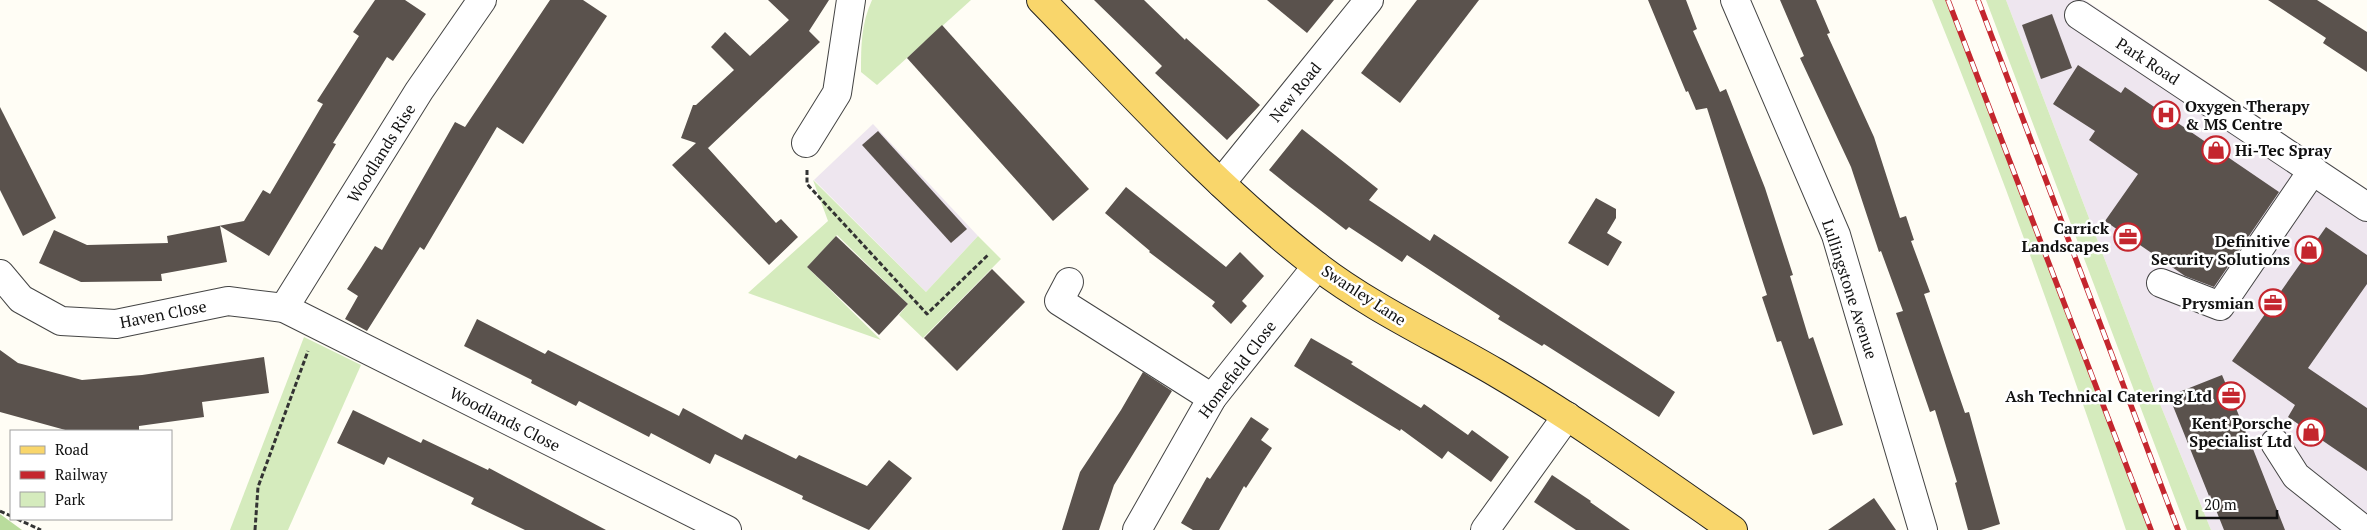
<svg xmlns="http://www.w3.org/2000/svg" width="2367" height="530" viewBox="0 0 2367 530" font-family="'PT Serif',serif">
	<style>
		.industrial { fill: #eee6ef }
		.green { fill: #d5ebbd }
		.forest { fill: #b9dc9c }
		.building { fill: #5a524d }
		.lines { fill: none; stroke-linecap: round; stroke-linejoin: round }
		.minor-casing { stroke: #444; stroke-width: 30 }
		.major-casing { stroke: #222; stroke-width: 30 }
		.path { stroke: #333; stroke-width: 3; stroke-dasharray: 5 2.5; stroke-linecap: butt }
		.minor { stroke: #fff; stroke-width: 28 }
		.major { stroke: #f9d66b; stroke-width: 28 }
		.rail-casing { stroke: #c4262e; stroke-width: 5.5 }
		.rail { stroke: #fff; stroke-width: 4; stroke-dasharray: 11; stroke-linecap: butt }
		.labels { text-anchor: middle; stroke-width: 5; stroke-linejoin: round; paint-order: stroke }
		.street-label { font-size: 16px; fill: #111; stroke: #fff }
		.poi-label { font-size: 16px; font-weight: bold; fill: #111; stroke: #fff; text-anchor: end }
	</style>
	<rect width="100%" height="100%" fill="#fffdf5"/>
	<g class="industrial">
		<path d="M2006,0H2085L2367,189V530H2211L2156,394Z"/>
		<path d="M873,124L978,236L926,292L814,180Z"/>
	</g>
	<g class="green">
		<path d="M872,0H971L877,85L861,72C861,46 861,24 872,0Z"/>
		<path d="M1932,0H1946L2150,530H2126C2066,352 2003,174 1932,0Z"/>
		<path d="M1986,0H2006L2156,394L2211,530H2187Z"/>
		<path d="M813,180L926,292L978,236L1001,259L923,338L899,315L908,304L837,235L807,267L881,340L748,293L828,221Z"/>
		<path d="M304,337L361,365L288,530H230Z"/>
	</g>
	<path class="forest" d="M0,514L22,530H0Z"/>
	<g class="building">
		<path d="M375,0H405L426,14L393,61L387,57L333,143L336,144L269,256L220,226L227,262L161,274L162,281L81,282L39,263L54,230L87,245L168,243L167,236L244,221L263,190L270,194L323,104L317,101L359,36L353,32Z"/>
		<path d="M550,0H583L607,16L523,144L497,127L424,250L420,247L367,331L345,319L358,296L347,289L361,268L375,246L382,250L455,122L465,127Z"/>
		<path d="M768,0H829L809,31L820,42L708,148L707,147L776,223L781,219L798,237L769,265L672,165L696,143L681,138L693,105H696L734,70L711,47L725,32L750,56L789,20Z"/>
		<path d="M1094,0H1144L1185,40L1186,38L1260,105L1227,140L1155,73L1162,66Z"/>
		<path d="M1267,0H1334L1307,33Z"/>
		<path d="M1417,0H1479L1400,103L1361,73Z"/>
		<path d="M1648,0H1686L1697,29L1693,31L1720,92L1726,89L1765,188L1793,275L1790,276L1809,339L1813,337L1843,425L1813,435L1781,341L1777,342L1762,297L1767,295L1707,108L1696,110L1688,91L1686,92Z"/>
		<path d="M1780,0H1816L1830,33L1827,34L1874,137L1900,218L1906,216L1914,240L1911,241L1930,292L1924,294L1965,413L1969,412L2000,524L1981,530H1968L1955,483L1957,482L1935,410L1930,412L1896,313L1903,311L1881,251L1879,252L1851,167L1800,58L1804,56Z"/>
		<path d="M2268,0H2317L2367,32V72L2323,43L2326,38Z"/>
		<path d="M2052,14L2072,68L2041,79L2022,25Z"/>
		<path d="M942,25L1089,189L1053,221L907,58Z"/>
		<path d="M2078,65L2121,93L2125,87L2279,192L2214,287L2185,276L2105,221L2138,174L2089,140L2095,131L2053,104Z"/>
		<path d="M0,107L56,218L23,236L0,190Z"/>
		<path d="M1302,129L1378,189L1369,200L1430,241L1434,234L1675,392L1659,417L1544,344L1542,346L1498,319L1500,316L1407,255L1402,262L1349,227L1346,230L1290,187L1269,170Z"/>
		<path d="M878,131L967,229L951,243L862,145Z"/>
		<path d="M1126,187L1226,267L1240,252L1264,276L1242,301L1247,306L1231,324L1212,306L1215,302L1149,252L1150,251L1105,213Z"/>
		<path d="M1596,198L1616,209V218L1607,233L1622,242L1608,266L1568,243Z"/>
		<path d="M2326,227L2367,255V284L2308,368L2367,408V471L2288,417L2295,405L2232,361Z"/>
		<path d="M836,236L908,304L879,335L807,267Z"/>
		<path d="M992,269L1025,302L957,371L924,338Z"/>
		<path d="M477,319L545,354L548,350L679,416L683,408L742,440L745,434L796,459L799,455L867,486L889,460L912,478L869,530L802,499L803,496L715,454L710,464L651,433L649,437L579,401L576,406L531,383L532,380L464,346Z"/>
		<path d="M1311,338L1353,362L1351,364L1421,408L1424,404L1468,435L1472,430L1509,457L1491,482L1448,451L1442,459L1401,429L1400,431L1294,366Z"/>
		<path d="M0,350L18,363L82,380L142,375L264,357L269,393L202,402L204,417L139,426V431H69L0,412Z"/>
		<path d="M1143,372L1172,391L1114,485L1099,530H1062L1080,472L1121,410Z"/>
		<path d="M2222,375L2253,449L2285,530H2224L2210,495L2209,496L2169,396Z"/>
		<path d="M353,410L421,443L423,439L488,470L489,468L606,530H525L471,504L474,498L388,457L384,465L337,443Z"/>
		<path d="M1251,417L1269,429L1261,440L1272,448L1246,488L1244,486L1219,530H1193L1181,523L1207,477L1210,479Z"/>
		<path d="M1552,475L1591,501L1590,502L1630,530H1576L1534,502Z"/>
		<path d="M1874,498L1896,530H1828Z"/>
	</g>
	<g class="lines">
		<g class="minor-casing">
			<g id="minor">
				<path d="M1735,0L1836,235L1923,530"/>
				<path d="M2079,15L2367,207"/>
				<path d="M806,143L837,93L851,0"/>
				<path d="M1221,183L1369,0"/>
				<path d="M0,274L21,299L61,321L116,324L228,301L284,308L727,530"/>
				<path d="M1069,282L1059,301L1212,398"/>
				<path d="M2161,283L2220,306L2313,170"/>
				<path d="M284,308L419,91L482,0"/>
				<path d="M2275,443L2296,476L2364,530"/>
				<path d="M1137,530L1212,398L1317,266"/>
				<path d="M1485,530L1567,416"/>
			</g>
		</g>
		<g class="major-casing">
			<path id="major" d="M1041,0C1130,91 1216,188 1317,266C1372,308 1435,337 1495,372C1577,420 1655,476 1733,530"/>
		</g>
		<g class="path">
			<path d="M807,170V184L927,314L989,254"/>
			<path d="M0,511L11,516"/>
			<path d="M17,519L41,530"/>
			<path d="M255,530L258,487L308,351"/>
		</g>
		<use href="#minor" class="minor"/>
		<use href="#major" class="major"/>
		<g class="rail-casing">
			<g id="rail">
				<path d="M1948,0L2151,530"/>
				<path d="M1978,0L2178,530"/>
			</g>
		</g>
		<use href="#rail" class="rail"/>
	</g>
	<defs>
		<g id="hospital-ring" transform="scale(1.4375)"><circle r="9.5" fill="#fff" stroke="#c4262e" stroke-width="1.5"/><path d="M-5-5h3v3.5h4V-5h3V5h-3V1.5h-4V5h-3Z" fill="#c4262e"/></g>
		<g id="shop-ring" transform="scale(1.4375)"><circle r="9.5" fill="#fff" stroke="#c4262e" stroke-width="1.5"/><path d="M-5-2.5h2.3a2.7 3.5 0 0 1 5.4 0H5L5.5 6h-11ZM-1.5-2.5h3a1.5 2.3 0 0 0-3 0Z" fill="#c4262e"/></g>
		<g id="office-ring" transform="scale(1.4375)"><circle r="9.5" fill="#fff" stroke="#c4262e" stroke-width="1.5"/><path d="M-6-3h4V-5.5h4V-3h4V5H-6ZM-1-4.5V-3h2v-1.5ZM-6 0V1H6V0Z" fill="#c4262e"/></g>
	</defs>
	<g fill-rule="evenodd">
		<use href="#hospital-ring" x="2166" y="115"/>
		<use href="#shop-ring" x="2216" y="150"/>
		<use href="#office-ring" x="2128" y="237"/>
		<use href="#shop-ring" x="2309" y="250"/>
		<use href="#office-ring" x="2273" y="303"/>
		<use href="#office-ring" x="2231" y="396"/>
		<use href="#shop-ring" x="2311" y="432"/>
	</g>
	<g class="labels">
		<g class="street-label">
			<text transform="translate(2148 61) rotate(33)" y="6">Park Road</text>
			<text transform="translate(1295 92) rotate(-51)" y="6">New Road</text>
			<text transform="translate(381 153) rotate(-58)" y="6">Woodlands Rise</text>
			<text transform="translate(1850 289) rotate(72)" y="6">Lullingstone Avenue</text>
			<text transform="translate(1364 295) rotate(33)" y="6">Swanley Lane</text>
			<text transform="translate(163 314) rotate(-11)" y="6">Haven Close</text>
			<text transform="translate(1237 369) rotate(-53)" y="6">Homefield Close</text>
			<text transform="translate(505 419) rotate(27)" y="6">Woodlands Close</text>
		</g>
		<g class="poi-label">
			<text x="2185" y="112" text-anchor="start">Oxygen Therapy<tspan x="2185" dy="18">&amp; MS Centre</tspan></text>
			<text x="2235" y="156" text-anchor="start">Hi-Tec Spray</text>
			<text x="2109" y="234">Carrick<tspan x="2109" dy="18">Landscapes</tspan></text>
			<text x="2290" y="247">Definitive<tspan x="2290" dy="18">Security Solutions</tspan></text>
			<text x="2254" y="309">Prysmian</text>
			<text x="2212" y="402">Ash Technical Catering Ltd</text>
			<text x="2292" y="429">Kent Porsche<tspan x="2292" dy="18">Specialist Ltd</tspan></text>
		</g>
	</g>
	<rect x="10" y="430" width="162" height="90" fill="#ffffff" stroke="#a0a0a0"/>
	<rect x="20" y="446" width="25" height="8" fill="#f9d66b" stroke="#a0a0a0"/>
	<text x="55" y="455" font-size="15" fill="#111111">Road</text>
	<rect x="20" y="471" width="25" height="8" fill="#c4262e" stroke="#a0a0a0"/>
	<text x="55" y="480" font-size="15" fill="#111111">Railway</text>
	<rect x="20" y="492" width="25" height="15" fill="#d5ebbd" stroke="#a0a0a0"/>
	<text x="55" y="505" font-size="15" fill="#111111">Park</text>
	<path d="M2197 510v8h80v-8" fill="none" stroke="#111111" stroke-width="2.5"/>
	<text x="2204" y="510" font-size="15" fill="#111111" stroke="#ffffff" stroke-width="4" paint-order="stroke">20 m</text>
</svg>
